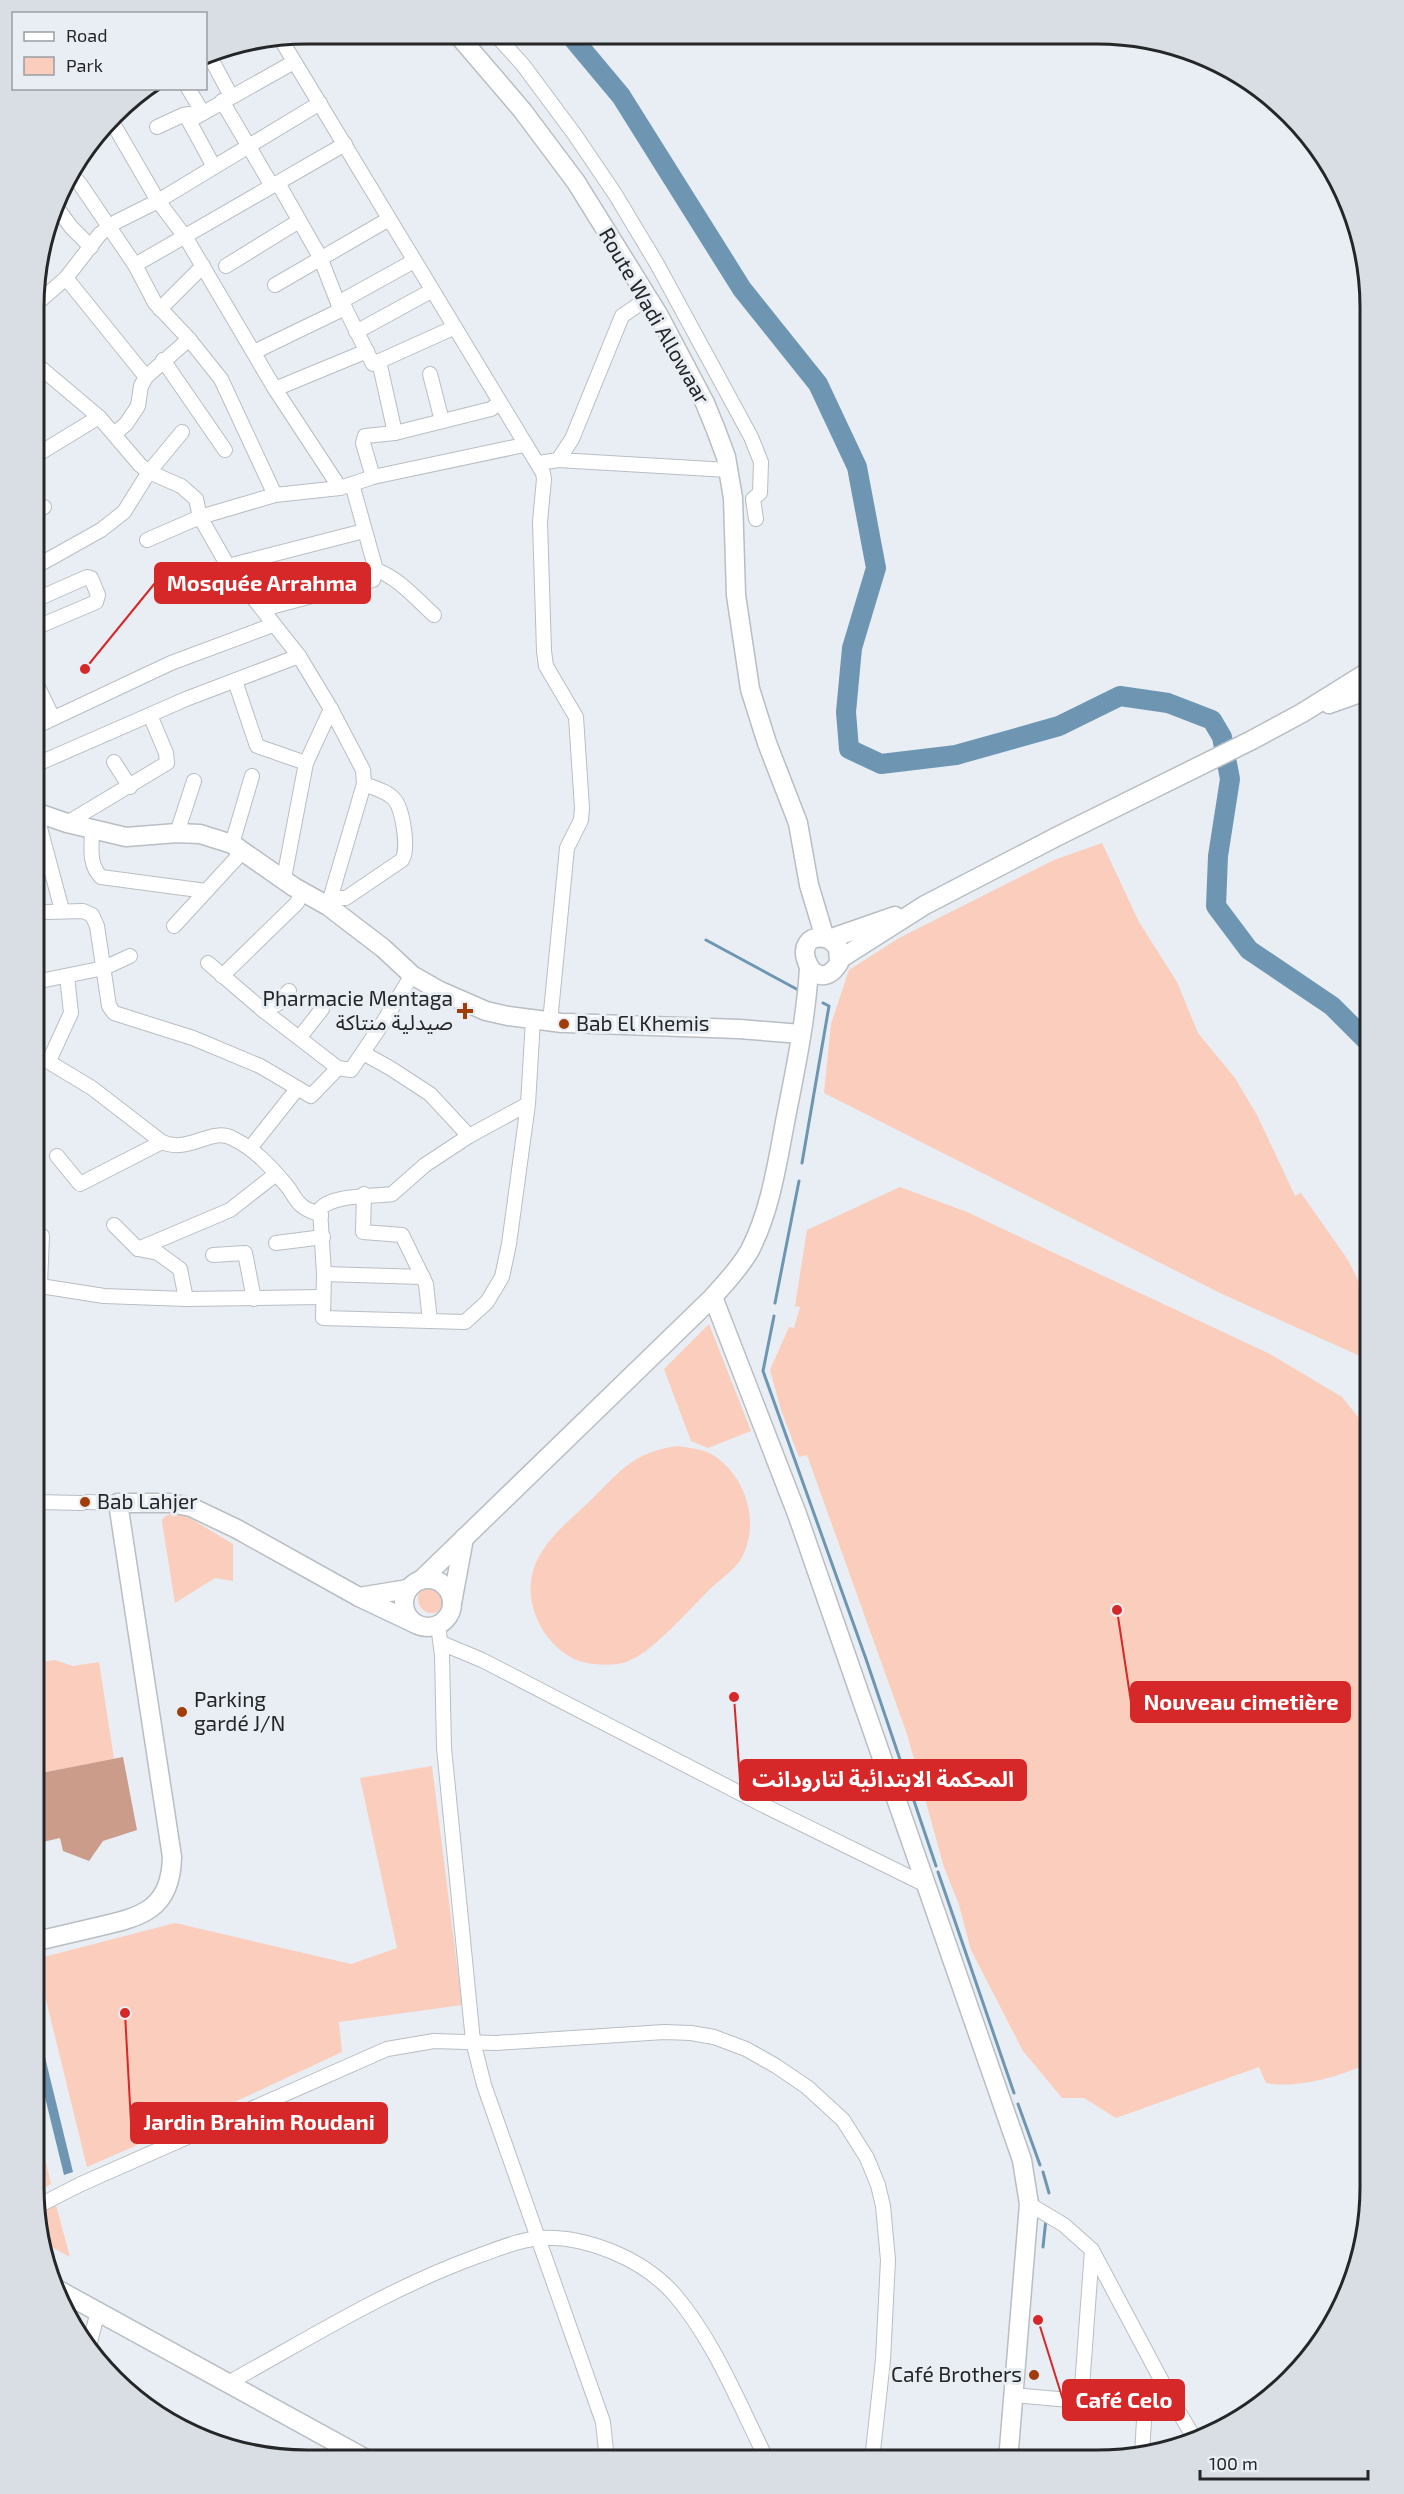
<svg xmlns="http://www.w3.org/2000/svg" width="1404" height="2494" viewBox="0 0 1404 2494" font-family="'Exo 2','Noto Sans Arabic',sans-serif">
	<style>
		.green { fill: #fbcdbc }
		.forest { fill: #cb9c8a }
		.water { fill: #6e96b3 }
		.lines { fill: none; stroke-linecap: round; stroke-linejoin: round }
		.stream { stroke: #6e96b3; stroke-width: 3 }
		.river { stroke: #6e96b3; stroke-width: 20 }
		.street-casing { stroke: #b8bec3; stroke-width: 16 }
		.secondary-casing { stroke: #b8bec3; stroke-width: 21 }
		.street { stroke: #fff; stroke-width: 14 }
		.secondary { stroke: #fff; stroke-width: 18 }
		.poi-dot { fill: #a13d08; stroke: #e8eef3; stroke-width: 2 }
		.labels { text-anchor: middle; stroke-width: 6; stroke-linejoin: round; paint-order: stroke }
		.street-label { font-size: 21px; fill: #242628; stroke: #e8eef3 }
		.poi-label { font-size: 21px; fill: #242628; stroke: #e8eef3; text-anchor: start }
		.rim { fill: none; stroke: #242628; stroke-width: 3 }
		.leader { fill: none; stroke: #d62828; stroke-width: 2 }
		.callout-dot { fill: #d62828; stroke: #e8eef3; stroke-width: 2 }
		.callout { fill: #d62828; stroke: #d62828; stroke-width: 2 }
		.callout-label { font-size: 22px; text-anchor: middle; font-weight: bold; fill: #fff }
	</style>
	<rect width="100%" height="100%" fill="#e8eef3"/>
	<g class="green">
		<path d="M1102,843L1139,922L1177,982L1198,1033L1235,1078L1258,1117L1295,1196L1301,1193L1348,1260L1371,1307V1361L1220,1293L824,1093L831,1024L849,970L899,938L1054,860Z"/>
		<path d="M900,1187L967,1212L1270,1354L1342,1397L1371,1433L1370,2067L1366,2064C1340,2077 1294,2089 1266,2083L1259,2067L1116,2118L1084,2098H1062L1023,2051L971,1950L959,1905L944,1867L907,1734L807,1455L799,1457L781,1410L770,1370L789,1327L794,1328L800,1307L795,1306L807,1230Z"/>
		<path d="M709,1324L751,1431L708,1448L691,1441L664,1369Z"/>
		<path d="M678,1446C690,1448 703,1449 713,1455C746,1476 761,1523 741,1559C735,1569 721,1579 712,1587C691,1608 670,1632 647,1650C641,1655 630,1661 623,1663C609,1666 587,1665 574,1659C537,1640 518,1591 540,1555C552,1534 572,1518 589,1502C621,1471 632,1452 678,1446Z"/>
		<path d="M173,1512L183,1514L233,1544V1581L215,1578L175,1603L162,1522L163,1518Z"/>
		<circle cx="432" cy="1599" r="14"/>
		<path d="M55,1660L73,1666L99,1662L114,1759L36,1774L40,1808L33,1810L34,1663Z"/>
		<path d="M432,1766L462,2005L339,2022L342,2052L226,2106L87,2167L36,1959L175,1923L351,1964L397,1948L360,1778Z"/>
		<path d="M33,2107L51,2184L34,2194L33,2187Z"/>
		<path d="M56,2205L70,2257L42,2242L37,2214Z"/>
	</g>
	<path class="forest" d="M123,1757L137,1830L103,1841L89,1861L63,1851L60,1838L34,1844L38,1871L33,1872V1810L40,1808L36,1774Z"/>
	<path class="water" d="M33,2008L73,2172L64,2175L33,2048Z"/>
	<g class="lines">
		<g class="stream">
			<path d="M706,940L802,992"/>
			<path d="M802,1163L829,1006L823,1003"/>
			<path d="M775,1303L799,1181"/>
			<path d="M774,1316L763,1371L866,1659L936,1866"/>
			<path d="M938,1872L1014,2093"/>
			<path d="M1018,2104L1040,2165"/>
			<path d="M1043,2172L1049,2193"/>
			<path d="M1043,2247L1046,2219"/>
		</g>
		<path class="river" d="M570,35L621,96L742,289L818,384L857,467L876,568L852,648L846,712L849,749L881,764L956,755L1059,726L1120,696L1168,703L1212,720L1222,737L1230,779L1218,856L1216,906L1249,950L1332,1006L1371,1045"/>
		<g class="street-casing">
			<g id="street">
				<path d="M495,34L523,65L575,135L615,194L657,264L751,437L761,462L760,493L753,499L756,519"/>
				<path d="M280,38L543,473L544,479L540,522L544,651L546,666L576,717L582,808L581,820L567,848L550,1022"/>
				<path d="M208,53L231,96"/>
				<path d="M188,88L203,113"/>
				<path d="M222,101L272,186"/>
				<path d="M111,120L158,201L186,238L275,389L340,488"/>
				<path d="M189,121L294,62"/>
				<path d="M157,127L183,115L190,114L189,121L214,167"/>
				<path d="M71,174L80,184L135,265L155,303L189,339L221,379L275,495"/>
				<path d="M278,183L320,257L338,303L345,308L373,364L453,328"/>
				<path d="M55,205L71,227L91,247"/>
				<path d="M135,265L345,144"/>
				<path d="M226,266L299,221"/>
				<path d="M66,278L146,377"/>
				<path d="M275,285L389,219"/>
				<path d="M338,303L414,261"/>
				<path d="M35,305L66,278L100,234L116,222L158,201L320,103"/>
				<path d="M160,309L203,266"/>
				<path d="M356,332L431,291"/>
				<path d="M254,352L345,308"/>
				<path d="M163,360L225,450"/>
				<path d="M379,361L395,433"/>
				<path d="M35,363L99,417L140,465L149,472L181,486L196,499L200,517L228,566L299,656L331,709L363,770L364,784L328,906"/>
				<path d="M430,374L442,421"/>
				<path d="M275,389L367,351"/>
				<path d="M114,434L126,424L138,406L141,386L146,377L189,339"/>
				<path d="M35,456L99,417"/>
				<path d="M558,460L728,470"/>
				<path d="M539,463L558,460L572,439L622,316L648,298"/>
				<path d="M373,477L363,443L365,436L395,433L491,409L499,403"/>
				<path d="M35,512L44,507"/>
				<path d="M147,540L200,517L275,495L340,488L373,477L524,445"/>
				<path d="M228,566L364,531"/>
				<path d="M35,567L101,530L124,512L149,472L182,432"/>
				<path d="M376,570C399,578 416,599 434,615"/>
				<path d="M263,609L373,580L376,570L352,484"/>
				<path d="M35,628L96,602L98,595L91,578L87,577L35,600"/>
				<path d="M35,681L53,718"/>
				<path d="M235,681L257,746L306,763"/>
				<path d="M35,727L171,663L273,625"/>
				<path d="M114,762L130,787"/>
				<path d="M35,765L186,699L299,656"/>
				<path d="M36,813L62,910"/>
				<path d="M67,823L167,763L166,753L150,715"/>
				<path d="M92,830C92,846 88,864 101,877L206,891"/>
				<path d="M177,833L194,781"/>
				<path d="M232,844L252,776"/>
				<path d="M284,878L306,763L331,709"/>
				<path d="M331,898H346L402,860C409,849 403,809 394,799C387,791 374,788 364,784"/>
				<path d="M47,912L83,911L92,915L97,926L109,1006L114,1013L193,1038L260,1066L311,1096L338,1068"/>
				<path d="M174,926L243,851"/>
				<path d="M208,963L264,1011L338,1068L351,1070L384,1021L412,975"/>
				<path d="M222,976L297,903L302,891"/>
				<path d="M45,980L104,968L130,956"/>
				<path d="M264,1011L277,1004L289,991"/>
				<path d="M300,1037L322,1009"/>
				<path d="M34,1053L92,1088L162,1142C189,1154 211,1127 232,1138C255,1149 271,1167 287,1186C292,1192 295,1200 301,1205C306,1210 314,1212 321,1215"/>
				<path d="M363,1053L390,1068L430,1094L469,1136"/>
				<path d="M49,1061L71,1013L67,976"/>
				<path d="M528,1104L509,1244L502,1277L487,1302L465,1322L323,1318L324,1274L320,1209C333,1194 373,1197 392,1194L425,1165L469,1136L528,1104L533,1020"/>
				<path d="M251,1147L297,1089"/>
				<path d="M57,1156L80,1184L162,1142"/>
				<path d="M364,1194L363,1232L402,1235L426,1284L430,1321"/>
				<path d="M114,1225L138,1249L158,1253L180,1269L186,1299"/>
				<path d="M34,1233L42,1236L40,1285"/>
				<path d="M276,1243L323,1237"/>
				<path d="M138,1249L230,1210L276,1174"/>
				<path d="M213,1255L245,1253L254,1299"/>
				<path d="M324,1274L423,1277"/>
				<path d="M34,1285L104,1296L186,1299L323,1297"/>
				<path d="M34,1502L82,1503"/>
				<path d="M87,1502L118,1503"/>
				<path d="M438,1625L442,1655L444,1748L473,2041L484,2085L603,2422L607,2460"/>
				<path d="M441,1643L482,1660L763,1805L928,1886"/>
				<path d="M1029,2204L1064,2225L1092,2250L1174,2404L1196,2441"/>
				<path d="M36,2207L81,2184L387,2049L434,2041L496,2043L664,2032L691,2033L714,2037L746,2049L776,2066L807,2087L843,2120L867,2158L878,2185L883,2206L888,2260L883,2360L872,2460"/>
				<path d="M88,2350L98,2311"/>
				<path d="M228,2383C310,2338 389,2288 478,2256C498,2249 518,2240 539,2238C586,2235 643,2259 674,2294C714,2340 740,2406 767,2460"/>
				<path d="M1013,2395L1081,2401L1174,2404"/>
				<path d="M1081,2401L1092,2250"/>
				<path d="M1142,2454L1145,2404"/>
			</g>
		</g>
		<g class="secondary-casing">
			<g id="secondary">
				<path d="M457,34L522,110L576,182L658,314L705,403L716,430L726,457L733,498L736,595L750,689L767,743L798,823L809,885L825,938"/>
				<path d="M1329,704L1371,689"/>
				<path d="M35,812L67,823L126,837L177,833L200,834L232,844L294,887L328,906L383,948L412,975L440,991L486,1011L508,1016L562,1023"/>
				<path d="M829,939L838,947L839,963C813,1004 783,927 829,939L895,916"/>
				<path d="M840,959L925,905L1058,836L1252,740L1302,713L1371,670"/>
				<path d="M567,1023L739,1029L801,1034"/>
				<path d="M713,1297L797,1514L1022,2160L1029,2204L1008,2461"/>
				<circle cx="428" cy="1603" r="24"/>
				<path d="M421,1580L713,1297C726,1282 740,1268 750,1250C770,1211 777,1165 785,1122C795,1071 806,1020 809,968"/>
				<path d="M359,1597L408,1589"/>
				<path d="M452,1603L464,1538"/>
				<path d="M33,1942C54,1937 76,1932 97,1927C141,1917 171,1910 172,1857L118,1503H170L191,1507L237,1529L359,1597L416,1624"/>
				<path d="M53,2287L366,2459"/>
			</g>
		</g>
		<use href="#street" class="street"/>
		<use href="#secondary" class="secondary"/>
	</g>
	<g class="poi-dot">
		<path d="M462 1002h6v6h6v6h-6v6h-6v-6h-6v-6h6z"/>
		<circle cx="564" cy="1024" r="6"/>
		<circle cx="85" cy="1502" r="6"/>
		<circle cx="182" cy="1712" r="6"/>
		<circle cx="1034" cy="2375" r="6"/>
	</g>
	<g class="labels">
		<g class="street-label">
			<text transform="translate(654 316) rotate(60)" y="7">Route Wadi Allowaar</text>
		</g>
		<g class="poi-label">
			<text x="453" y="1006" text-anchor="end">Pharmacie Mentaga<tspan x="453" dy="24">صيدلية منتاكة</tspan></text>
			<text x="576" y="1031">Bab El Khemis</text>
			<text x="97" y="1509">Bab Lahjer</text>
			<text x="194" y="1707">Parking<tspan x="194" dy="24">gardé J/N</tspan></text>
			<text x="1022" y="2382" text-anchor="end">Café Brothers</text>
		</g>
	</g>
	<path d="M0 0H1404V2494H0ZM307 44H1097A263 263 0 0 1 1360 307V2187A263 263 0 0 1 1097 2450H307A263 263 0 0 1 44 2187V307A263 263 0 0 1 307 44Z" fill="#d8dee3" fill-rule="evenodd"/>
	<path class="rim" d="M307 44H1097A263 263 0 0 1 1360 307V2187A263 263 0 0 1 1097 2450H307A263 263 0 0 1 44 2187V307A263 263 0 0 1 307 44Z"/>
	<path class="leader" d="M85 669L155 583M1117 1610L1131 1702M734 1697L740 1780M125 2013L131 2123M1038 2320L1063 2400"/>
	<g class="callout-dot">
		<circle cx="85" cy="669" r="6"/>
		<circle cx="1117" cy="1610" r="6"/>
		<circle cx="734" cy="1697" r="6"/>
		<circle cx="125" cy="2013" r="6"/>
		<circle cx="1038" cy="2320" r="6"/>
	</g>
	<g class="callout">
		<rect x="155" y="563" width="215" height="40" rx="6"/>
		<rect x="1131" y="1682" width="219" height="40" rx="6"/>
		<rect x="740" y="1760" width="286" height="40" rx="6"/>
		<rect x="131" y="2103" width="256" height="40" rx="6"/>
		<rect x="1063" y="2380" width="121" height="40" rx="6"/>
	</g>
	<g class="callout-label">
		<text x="262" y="591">Mosquée Arrahma</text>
		<text x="1241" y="1710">Nouveau cimetière</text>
		<text x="883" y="1787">المحكمة الابتدائية لتارودانت</text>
		<text x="259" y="2130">Jardin Brahim Roudani</text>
		<text x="1124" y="2408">Café Celo</text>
	</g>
	<rect x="12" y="12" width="195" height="78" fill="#e8eef3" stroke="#9a9ea2" stroke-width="1.5"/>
	<rect x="24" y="32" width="30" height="9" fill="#ffffff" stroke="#9a9ea2" stroke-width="1.5"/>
	<text x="66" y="42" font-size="18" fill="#242628">Road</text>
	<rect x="24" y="57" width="30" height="18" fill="#fbcdbc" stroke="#9a9ea2" stroke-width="1.5"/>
	<text x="66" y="72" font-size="18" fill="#242628">Park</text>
	<path d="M1200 2470v9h168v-9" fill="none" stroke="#242628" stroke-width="3"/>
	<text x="1209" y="2470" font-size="18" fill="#242628" stroke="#e8eef3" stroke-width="4.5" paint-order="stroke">100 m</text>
</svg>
